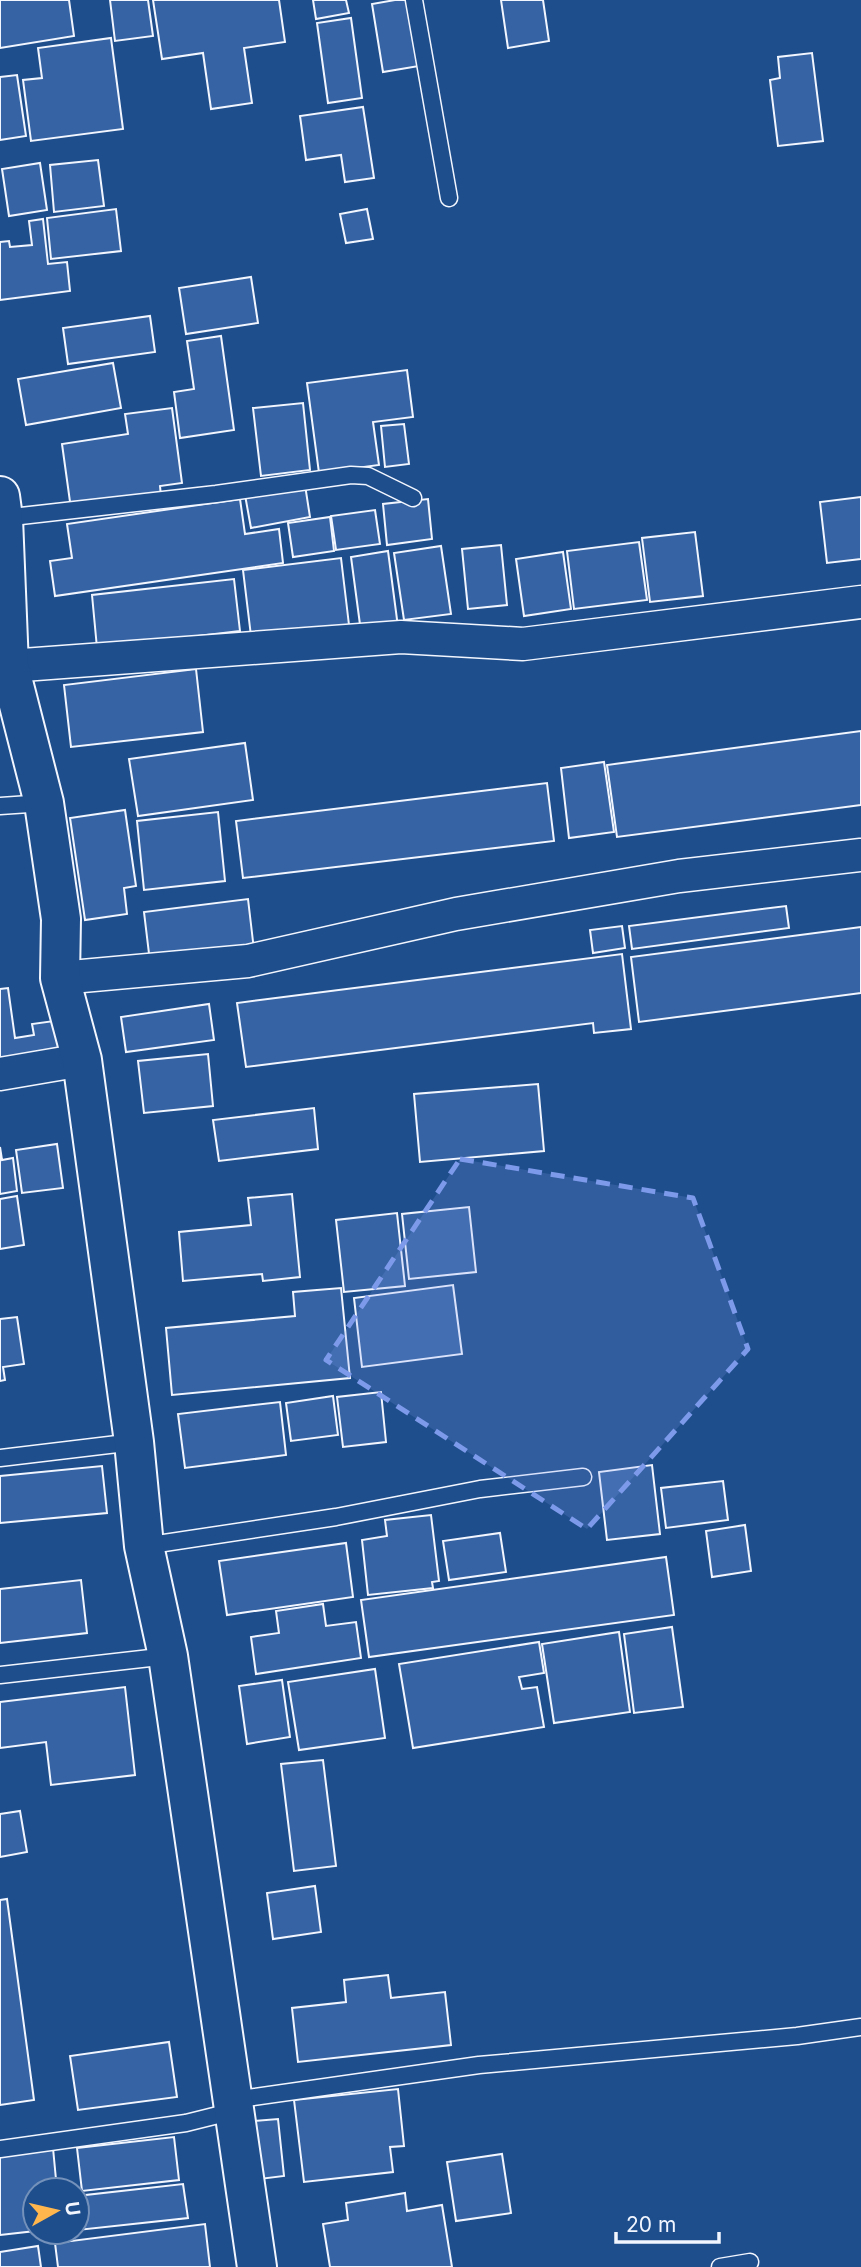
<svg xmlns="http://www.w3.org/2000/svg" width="861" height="2267" viewBox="0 0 861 2267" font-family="Inter,sans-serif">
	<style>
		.building { fill: #3563a3; stroke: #f2f6ff; stroke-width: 2 }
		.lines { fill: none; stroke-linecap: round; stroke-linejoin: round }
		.lane-casing { stroke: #f2f6ff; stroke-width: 19 }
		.street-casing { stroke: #f2f6ff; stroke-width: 35 }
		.secondary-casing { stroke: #f2f6ff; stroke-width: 42 }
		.lane { stroke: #1f4e8c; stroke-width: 16 }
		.street { stroke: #1f4e8c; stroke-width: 32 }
		.secondary { stroke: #1f4e8c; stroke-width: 38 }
		.marked { fill: #7d9aea; fill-opacity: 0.2; stroke: #7d9aea; stroke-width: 5; stroke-dasharray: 14 9; stroke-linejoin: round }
	</style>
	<rect width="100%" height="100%" fill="#1f4e8c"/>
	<g class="building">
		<path d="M0,0H69L74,36L0,48Z"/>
		<path d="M110,0H148L153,36L115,41Z"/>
		<path d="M153,0H279L285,42L244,48L252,103L211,109L203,53L162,59Z"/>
		<path d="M313,0H346L349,13L316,19Z"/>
		<path d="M395,0H408L419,66L383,72L372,4Z"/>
		<path d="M501,0H543L549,41L508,48Z"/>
		<path d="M351,18L362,98L328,103L317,23Z"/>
		<path d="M111,38L123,129L31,141L23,80L42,78L38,48Z"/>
		<path d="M812,53L823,141L778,146L770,80L780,78L778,57Z"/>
		<path d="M17,75L26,136L0,140V77Z"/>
		<path d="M363,107L374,178L345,182L341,155L306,160L300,116Z"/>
		<path d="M98,160L104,206L54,212L50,165Z"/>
		<path d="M40,163L47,210L9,216L2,169Z"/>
		<path d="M116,209L121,251L51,259L47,218Z"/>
		<path d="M367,209L373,239L346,243L340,214Z"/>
		<path d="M43,219L48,264L67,262L70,291L0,300V242L9,241L10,247L32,245L29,221Z"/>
		<path d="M251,277L258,323L186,334L179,288Z"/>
		<path d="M150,316L155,352L68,364L63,328Z"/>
		<path d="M221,336L234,430L180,438L174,392L194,389L187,341Z"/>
		<path d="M113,363L121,408L26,425L18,379Z"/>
		<path d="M407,370L413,417L373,422L379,465L319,473L307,383Z"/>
		<path d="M303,403L310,470L261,476L253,408Z"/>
		<path d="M172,408L182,483L160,486L161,496L71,509L62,444L128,434L125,414Z"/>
		<path d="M404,424L409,464L385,467L381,426Z"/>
		<path d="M305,485L310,517L251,528L245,495Z"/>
		<path d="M861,497V559L827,563L820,502Z"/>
		<path d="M240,499L245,534L279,529L283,563L55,596L50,561L72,558L67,524Z"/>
		<path d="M428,499L432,539L387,545L383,504Z"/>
		<path d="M375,510L380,544L336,550L331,516Z"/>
		<path d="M330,517L334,551L293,557L288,523Z"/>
		<path d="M695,532L703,596L650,602L642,538Z"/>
		<path d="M639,542L647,600L574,609L567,551Z"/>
		<path d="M501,545L507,605L468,609L462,549Z"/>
		<path d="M441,546L451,614L404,620L394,553Z"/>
		<path d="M388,551L398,627L361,632L351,557Z"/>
		<path d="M563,552L571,609L524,616L516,559Z"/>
		<path d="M341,558L349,625L251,636L243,570Z"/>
		<path d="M234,579L240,631L97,648L92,595Z"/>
		<path d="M196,669L203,732L71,747L64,685Z"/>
		<path d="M861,731V805L617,837L607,765Z"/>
		<path d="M245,743L253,800L138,816L129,759Z"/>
		<path d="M604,762L614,832L569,838L561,768Z"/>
		<path d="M547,783L554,841L243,878L236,821Z"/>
		<path d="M125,810L136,886L124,888L127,914L85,920L70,818Z"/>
		<path d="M218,812L225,881L144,890L137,821Z"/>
		<path d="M248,899L254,950L150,962L144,912Z"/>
		<path d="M786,906L789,928L632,949L629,926Z"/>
		<path d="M622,926L625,948L593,953L590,930Z"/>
		<path d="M861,927V993L639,1022L631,957Z"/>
		<path d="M622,954L631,1029L594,1033L593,1023L246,1067L237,1003Z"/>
		<path d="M8,988L15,1038L34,1035L32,1024L61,1020L73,1061L0,1071V989Z"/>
		<path d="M209,1004L214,1040L126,1052L121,1017Z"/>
		<path d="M208,1054L213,1106L144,1113L138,1061Z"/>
		<path d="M538,1084L544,1151L420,1162L414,1094Z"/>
		<path d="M314,1108L318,1149L219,1161L213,1120Z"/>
		<path d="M57,1144L63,1188L22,1193L16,1150Z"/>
		<path d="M0,1147L2,1160L13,1158L17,1191L0,1194Z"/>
		<path d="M292,1194L300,1277L263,1281L262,1274L183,1281L179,1232L251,1225L248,1198Z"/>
		<path d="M17,1196L24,1245L0,1249V1199Z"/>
		<path d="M469,1207L476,1272L409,1279L402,1214Z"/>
		<path d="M397,1213L405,1286L344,1292L336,1220Z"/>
		<path d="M453,1285L462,1354L362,1367L354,1298Z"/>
		<path d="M341,1288L350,1378L172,1395L166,1328L295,1316L293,1292Z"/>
		<path d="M17,1317L24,1364L3,1367L5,1380L0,1381V1319Z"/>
		<path d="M381,1392L386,1442L343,1447L337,1397Z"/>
		<path d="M333,1396L338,1435L291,1441L286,1403Z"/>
		<path d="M280,1402L286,1455L185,1468L178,1414Z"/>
		<path d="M652,1465L660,1534L607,1540L599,1472Z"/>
		<path d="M102,1466L107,1513L0,1523V1476Z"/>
		<path d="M723,1481L728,1520L666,1528L661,1488Z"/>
		<path d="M431,1515L439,1581L432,1582L433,1588L368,1595L362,1540L387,1536L385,1520Z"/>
		<path d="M745,1525L751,1571L712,1577L706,1531Z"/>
		<path d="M500,1533L506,1572L449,1580L443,1541Z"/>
		<path d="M346,1543L353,1597L227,1615L219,1561Z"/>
		<path d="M666,1557L674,1615L369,1657L361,1600Z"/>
		<path d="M81,1580L87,1633L0,1643V1589Z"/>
		<path d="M323,1604L326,1626L356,1622L361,1658L256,1674L251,1637L279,1633L276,1611Z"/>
		<path d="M672,1627L683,1707L634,1713L624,1634Z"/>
		<path d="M619,1632L630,1712L554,1723L542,1644Z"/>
		<path d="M539,1642L544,1673L519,1677L522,1689L537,1687L544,1727L413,1748L399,1664Z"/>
		<path d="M375,1669L385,1738L299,1750L288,1682Z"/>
		<path d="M282,1680L290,1737L247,1744L239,1686Z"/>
		<path d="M125,1687L135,1775L51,1785L46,1742L0,1748V1702Z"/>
		<path d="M323,1760L336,1866L294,1871L281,1764Z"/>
		<path d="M20,1811L27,1852L0,1857V1814Z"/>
		<path d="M315,1886L321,1932L273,1939L267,1893Z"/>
		<path d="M7,1899L34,2100L0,2105V1900Z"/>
		<path d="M388,1975L391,1998L445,1992L451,2045L298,2062L292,2008L346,2002L344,1980Z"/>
		<path d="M169,2042L177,2097L78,2110L70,2056Z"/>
		<path d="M398,2089L404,2146L390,2147L393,2172L304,2182L294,2100Z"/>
		<path d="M278,2119L284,2176L260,2179L254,2121Z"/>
		<path d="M174,2137L179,2180L82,2191L77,2148Z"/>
		<path d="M53,2148L57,2190H35V2231L0,2235V2154Z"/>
		<path d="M502,2154L511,2213L456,2221L447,2162Z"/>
		<path d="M183,2184L188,2218L78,2230L77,2196Z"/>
		<path d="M405,2193L407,2211L442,2205L452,2267H330L323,2224L348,2220L346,2203Z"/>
		<path d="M205,2224L210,2267H58L55,2243Z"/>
		<path d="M38,2246L41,2267H0V2252Z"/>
	</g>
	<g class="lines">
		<g class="lane-casing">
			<g id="lane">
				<path d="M414,0L449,198"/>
				<path d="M3,518L216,494L351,475L368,476L413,498"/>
				<path d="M0,806L44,803"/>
				<path d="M0,1458L134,1442"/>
				<path d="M144,1546L336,1517L480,1489L583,1477"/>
				<path d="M0,1675L168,1656"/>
				<path d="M233,2100L479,2065L797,2036L861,2027"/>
				<path d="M0,2149L186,2123L234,2111"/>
				<path d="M720,2267L750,2262"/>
			</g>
		</g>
		<g class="street-casing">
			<g id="street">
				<path d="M9,666L401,637L523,644L861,602"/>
				<path d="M60,978L248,961L456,914L679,876L861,855"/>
				<path d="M0,1074L82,1060"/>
			</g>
		</g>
		<g class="secondary-casing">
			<path id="secondary" d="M0,496L3,518L9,666L44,803L61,919L60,978L82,1060L134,1442L144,1546L168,1656L257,2267"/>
		</g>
		<use href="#lane" class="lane"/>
		<use href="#street" class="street"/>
		<use href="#secondary" class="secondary"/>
	</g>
	<path class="marked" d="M460,1159L693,1198L748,1349L587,1529L326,1360Z"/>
	<g transform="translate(56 2211) rotate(82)"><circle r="33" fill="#1f4e8c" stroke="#7391ba" stroke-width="2"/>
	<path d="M0-5L12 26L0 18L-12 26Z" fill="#ffb74d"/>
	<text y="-10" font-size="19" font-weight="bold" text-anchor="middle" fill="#f2f6ff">U</text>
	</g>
	<path d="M616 2232v10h103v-10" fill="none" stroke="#f2f6ff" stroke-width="3.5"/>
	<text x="626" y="2232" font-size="21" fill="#f2f6ff" stroke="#1f4e8c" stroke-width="5" paint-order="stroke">20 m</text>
</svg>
